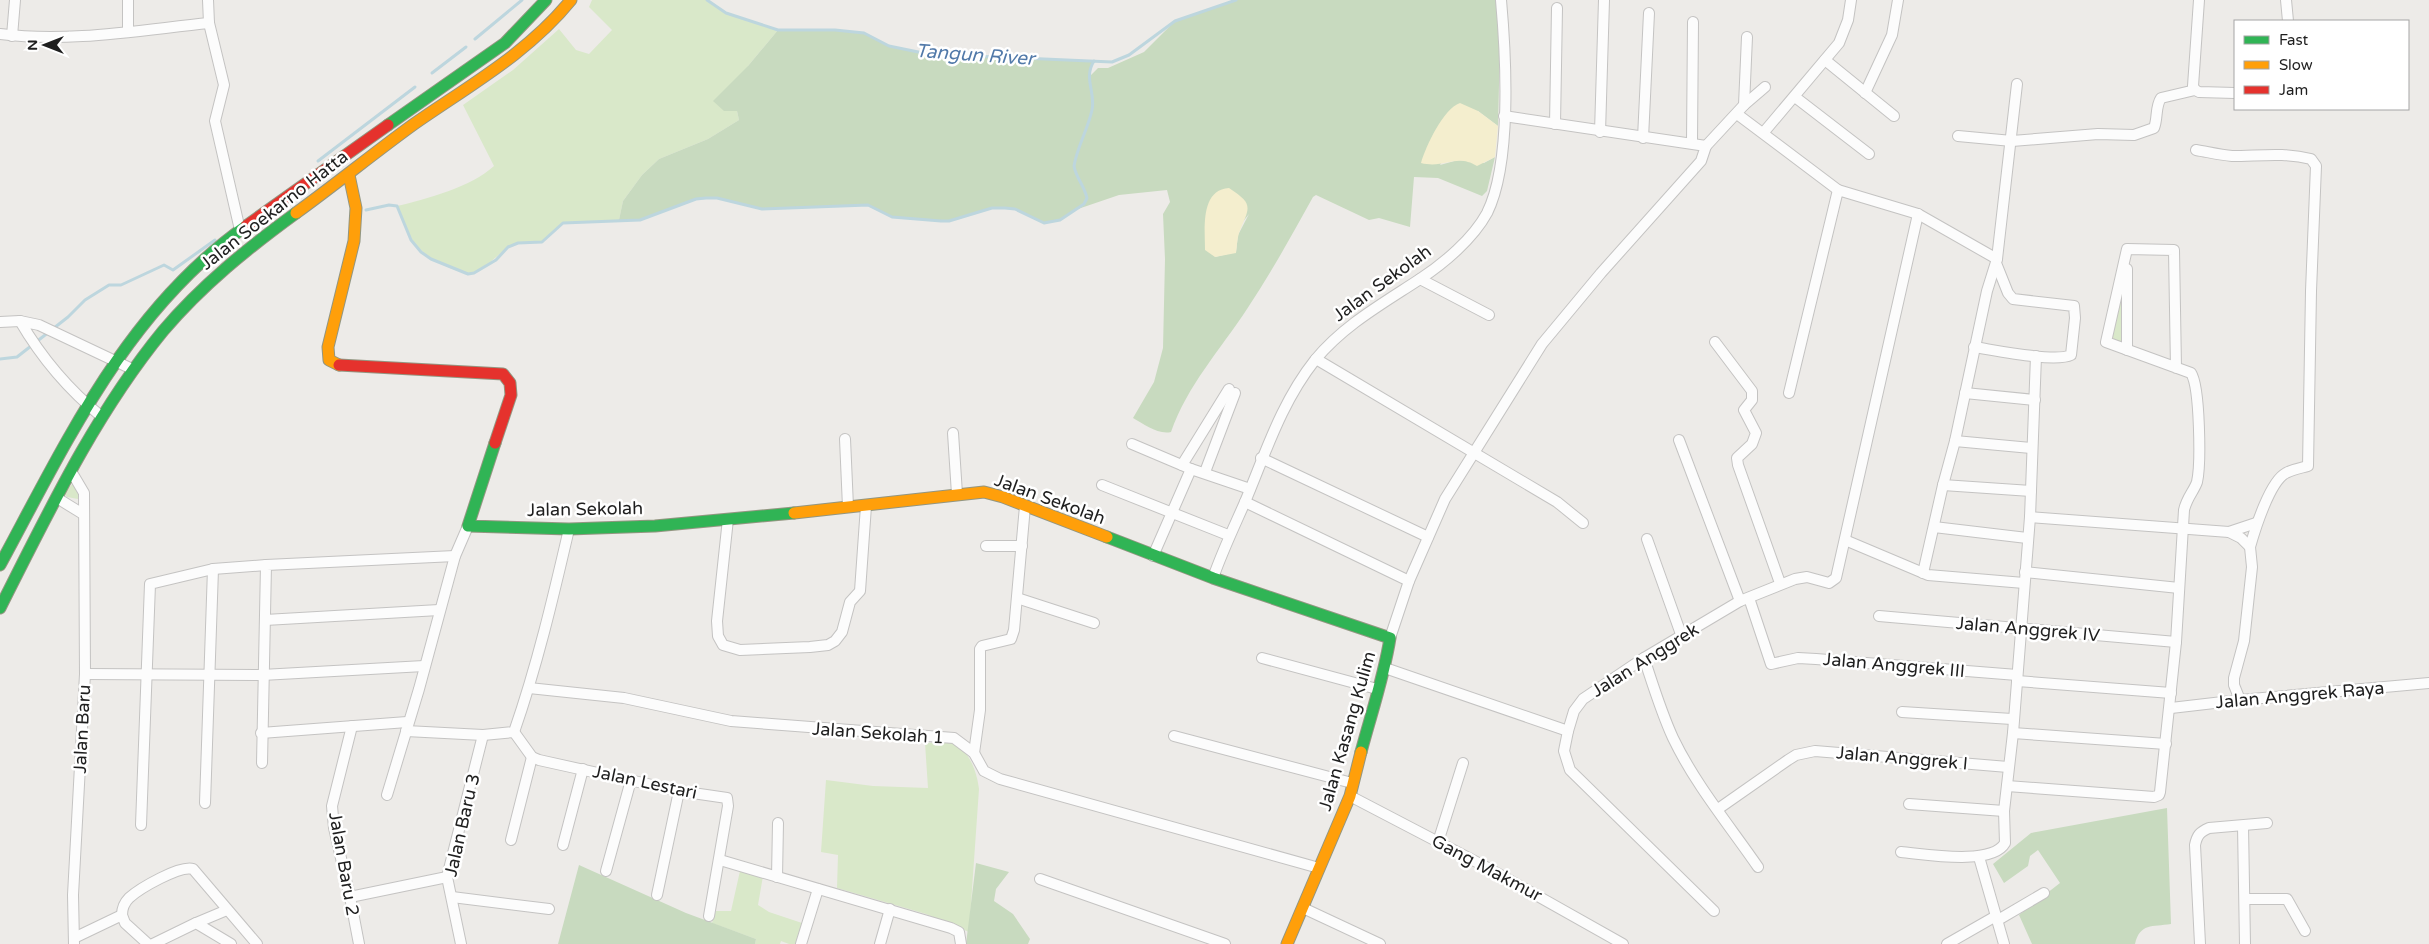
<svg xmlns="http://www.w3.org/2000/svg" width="2429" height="944" viewBox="0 0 2429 944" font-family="'Varela Round',sans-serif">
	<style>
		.grass { fill: #d9e8c9 }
		.forest { fill: #c8dabf; fill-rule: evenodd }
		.sand { fill: #f4eece }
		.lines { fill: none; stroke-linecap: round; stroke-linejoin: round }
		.stream { stroke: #bdd6de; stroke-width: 3 }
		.street-casing { stroke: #c4c3c2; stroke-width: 12 }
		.fast-casing { stroke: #939681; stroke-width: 13 }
		.slow-casing { stroke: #939681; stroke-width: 13 }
		.jam-casing { stroke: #939681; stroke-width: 13 }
		.street { stroke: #fcfcfc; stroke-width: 10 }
		.fast { stroke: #30b455; stroke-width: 11 }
		.slow { stroke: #ff9f0a; stroke-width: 11 }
		.jam { stroke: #e5322d; stroke-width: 11 }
		.labels { text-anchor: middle; stroke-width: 5; stroke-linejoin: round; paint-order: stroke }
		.street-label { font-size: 18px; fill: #1f1f1f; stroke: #fff }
		.water-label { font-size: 19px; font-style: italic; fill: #5179a9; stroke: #fff }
	</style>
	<rect width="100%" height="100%" fill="#edebe8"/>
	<g class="grass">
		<path d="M592,0H707L726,13L778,30L748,66L737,111L739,120L708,139L659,159L642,175L623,201L619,220L563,223C556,228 550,237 543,241C534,245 522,240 513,245C499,252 490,265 476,272C467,276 458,271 450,268C416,253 410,240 397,206C427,199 471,187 494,166L463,105L513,70L559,29L576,50L589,54L612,30L589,7Z"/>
		<path d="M2122,291L2124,344L2110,341Z"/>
		<path d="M73,483L78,492V499L67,497L64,494Z"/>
		<path d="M947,742C968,744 977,772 979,789L969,932L926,914L837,888L838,855L821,852L826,780L873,786L928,788L925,743Z"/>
		<path d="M740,871L763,876L758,905L769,912L805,924L799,944H789L781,941L780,944H755L756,939L712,923L716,911H731Z"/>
	</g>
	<g class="forest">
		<path d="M1235,0H1496L1500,44L1498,126L1478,111L1440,165L1458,160L1484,163L1495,157L1487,191L1482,196L1438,178L1414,177L1410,227L1379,218L1369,220L1316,195L1313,197C1292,235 1271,273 1247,309C1220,350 1187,386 1171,432C1158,435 1144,424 1133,418L1154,382L1163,348L1165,259L1163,214L1170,202L1167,190L1119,195L1075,210L1060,220L1044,223L1015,209L1005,208H992L949,221H941L892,217L868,205L762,209L717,198H706L696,199L640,220H619L623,201L642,175L659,159L708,139L739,120L737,111H724L713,101L748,66L778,30H835L864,33L889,46L928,54L1094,61L1090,68L1089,77L1098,68H1108L1144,52L1175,21ZM1249,214L1238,235L1236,252L1215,257Z"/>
		<path d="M2167,808L2171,924C2152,927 2140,923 2135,944H2032L2019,915L2060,883L2038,850L2030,856L2028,866L2004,883L1993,864L2031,833Z"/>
		<path d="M976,863L1009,872L996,889L994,901L1013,914L1030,939L1028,944H966Z"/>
		<path d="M579,865L686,913L756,939L755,944H558Z"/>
	</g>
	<g class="sand">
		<path d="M1460,103L1478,111L1498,126L1495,157L1477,166C1456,153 1445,169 1421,163C1426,146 1443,109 1460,103Z"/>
		<path d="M1229,188C1255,205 1249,207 1239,233C1237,239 1237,246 1236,253L1215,257L1205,250C1205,229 1200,190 1229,188Z"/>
	</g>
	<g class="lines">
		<g class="stream">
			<path d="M707,0L726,13L778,30H835L864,33L889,46L928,54L1112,62L1129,55L1175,21L1236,0"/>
			<path d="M475,39L522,0"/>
			<path d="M432,73L466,47"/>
			<path d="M318,161L415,87"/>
			<path d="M366,210L389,205L397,206L411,240L421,252L431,259L468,274L474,273L496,260L508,247L518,243L542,242L563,223L640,220L696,199L706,198H717L762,209L868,205L892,217L941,221H949L992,208H1005L1015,209L1044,223L1060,220L1084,204L1087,198C1084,185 1076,178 1074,166C1077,147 1088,129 1092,110C1096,93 1083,78 1094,61"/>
			<path d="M0,359L17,357L68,317L85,300L109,285H121L164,265L173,270L215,240"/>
		</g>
		<g class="street-casing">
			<g id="street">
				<path d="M208,0L209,23L224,85L215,121L240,230"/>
				<path d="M2286,0L2288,21"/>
				<path d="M128,31V0"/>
				<path d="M0,34C69,43 140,30 209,23"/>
				<path d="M12,36L15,0"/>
				<path d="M1825,60L1894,116"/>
				<path d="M2195,90L2193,86L2199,0"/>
				<path d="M1865,93L1892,35L1898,0"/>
				<path d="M1795,97L1869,154"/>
				<path d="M1744,105L1765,87"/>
				<path d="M1737,114L1838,190"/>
				<path d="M1555,124L1557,8"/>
				<path d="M1600,132L1604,0"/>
				<path d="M1764,132L1839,43L1848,20L1851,0"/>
				<path d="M1958,136L2012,141L2098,134L2134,135L2154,128C2158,118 2155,107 2161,98L2195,90L2199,92L2235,93"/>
				<path d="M1643,138L1649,13"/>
				<path d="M1692,142L1693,22"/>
				<path d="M1706,146L1744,105L1747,37"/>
				<path d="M2196,150C2208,152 2220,155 2232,156C2259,156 2284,152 2311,159L2316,166L2311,291L2308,466C2301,468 2293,469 2286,473C2270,481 2255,529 2250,547"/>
				<path d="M1997,259L2017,84"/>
				<path d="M2127,269V350"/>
				<path d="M1420,279L1489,315"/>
				<path d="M0,322L20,321"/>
				<path d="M1715,342L1752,391V400L1744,410L1756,433L1752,444L1737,458L1738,465L1780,583"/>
				<path d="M1974,347C1994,350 2055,363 2071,355L2075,318L2074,306L2013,299L2008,293L1996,263"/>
				<path d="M1316,359L1557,502L1583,523"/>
				<path d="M1789,393L1838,190L1918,214L1997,259L1987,291L1955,441L1943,485L1923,573"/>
				<path d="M1965,393L2035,400"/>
				<path d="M102,417C70,391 41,357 20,321L39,325L132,369"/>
				<path d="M953,433L957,494"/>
				<path d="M845,439L848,507"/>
				<path d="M1679,440L1740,601"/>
				<path d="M1955,441L2031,448"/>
				<path d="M1132,444L1191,469L1250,489"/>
				<path d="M1261,458L1428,537"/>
				<path d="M1182,465L1229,389"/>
				<path d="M71,471L84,493L85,674L73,895L74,944"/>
				<path d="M1205,472L1235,393"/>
				<path d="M1102,485L1228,535"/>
				<path d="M1943,485L2031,491"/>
				<path d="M57,498L83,514"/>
				<path d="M1245,502L1409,581"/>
				<path d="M2030,517L2229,532L2241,538L2250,547L2252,567L2244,641L2234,678V685L2240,700"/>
				<path d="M728,519L717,621L718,636L723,645L740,650L810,647L828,645L835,641L842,632L850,602L860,591L866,506"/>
				<path d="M1934,527L2027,538"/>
				<path d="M2229,532L2256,523"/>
				<path d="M1647,539L1682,637"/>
				<path d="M1845,540L1928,575L2024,583"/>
				<path d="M986,546H1022"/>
				<path d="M1153,556L1191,469"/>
				<path d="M2025,572L2179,588"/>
				<path d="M1213,578C1222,552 1234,527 1245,502C1266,452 1281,403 1315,360C1344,325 1382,304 1420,279C1443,264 1473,239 1487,213C1512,163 1506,56 1501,0"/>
				<path d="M1017,598L1094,623"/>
				<path d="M1749,598L1771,664L1798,658L1816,659L2017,675"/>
				<path d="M1879,616L2176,642"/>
				<path d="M265,620L439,610"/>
				<path d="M1390,638L1409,581L1445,499L1542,344L1601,273L1701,161L1706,146L1504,116"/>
				<path d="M1262,658L1377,689"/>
				<path d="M1644,658C1653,685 1661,712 1673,738C1695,784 1729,825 1758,867"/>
				<path d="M1385,668L1568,731"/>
				<path d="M85,674L262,675L424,666"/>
				<path d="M2017,681L2171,693"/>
				<path d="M529,688L624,698L731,721L954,738L974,753L984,771L1000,779L1319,868"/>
				<path d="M2171,708L2240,700L2429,683"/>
				<path d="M1902,712L2012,719"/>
				<path d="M352,726L332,806L334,828L350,897L359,944"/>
				<path d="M406,731L483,735L514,732C537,666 553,598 569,529"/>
				<path d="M514,732L532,757L539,760L679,791L727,798L728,806L709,916"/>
				<path d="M261,733L407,722"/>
				<path d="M2013,733L2166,744"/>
				<path d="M1174,736L1352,783"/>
				<path d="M974,753L980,710V649L982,646L1011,639L1014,630L1025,506"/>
				<path d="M262,763L266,565L455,556"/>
				<path d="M2007,786L2154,797L2159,795L2160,792L2176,642L2184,510C2187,497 2194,491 2197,482C2201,464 2200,387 2191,373L2106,342L2127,249L2174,250L2176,368"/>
				<path d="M387,795L419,689L455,556L468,526"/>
				<path d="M1350,796L1488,868L1623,944"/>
				<path d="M205,803L213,569"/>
				<path d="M1909,804L2004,811"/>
				<path d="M1718,809L1788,760L1796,755L1815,751L2008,767"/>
				<path d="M141,825L150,584L213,569L266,565"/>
				<path d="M2243,826L2245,944"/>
				<path d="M511,840L532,757"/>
				<path d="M1438,842L1463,763"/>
				<path d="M563,845L583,769"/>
				<path d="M1901,852C1925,854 1992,866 2005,843L2004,811L2013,733L2030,517L2036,356"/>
				<path d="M1979,857L2004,944"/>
				<path d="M720,860L951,928L959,932L961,944"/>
				<path d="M606,871L631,780"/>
				<path d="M777,877L778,823"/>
				<path d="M1040,879L1225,944"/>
				<path d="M657,895L679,791"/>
				<path d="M350,897L447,877"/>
				<path d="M452,897L549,909"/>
				<path d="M2246,899H2287L2305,931"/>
				<path d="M1303,908L1380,944"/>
				<path d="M1714,911L1570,770L1564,751L1568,731L1574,711L1583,699L1644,658L1740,601L1795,579L1807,577L1829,583L1836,578L1918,214"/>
				<path d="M122,915C122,908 124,903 129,898C140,888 180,865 193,869L257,944"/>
				<path d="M1998,920L2044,893"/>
				<path d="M196,923L227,910"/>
				<path d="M74,938L122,915L125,923L148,944"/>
				<path d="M153,944L196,923L231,944"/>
				<path d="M461,944L447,877L483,735"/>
				<path d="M801,944L818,889"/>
				<path d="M880,944L890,909"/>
				<path d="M1947,944L1996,916"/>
				<path d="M2200,944L2195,845C2197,835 2200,832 2209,828L2267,823"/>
			</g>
		</g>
		<g class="fast-casing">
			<g id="fast">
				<path d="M388,125L505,43L546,0"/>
				<path d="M495,443L468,526L569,529L655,526L794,513"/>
				<path d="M1107,537L1213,578L1390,638C1384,677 1371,714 1361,752"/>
				<path d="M0,565C67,441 127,310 246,226"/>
				<path d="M0,608C48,513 95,414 163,331C202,285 248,248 296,213"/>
			</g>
		</g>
		<g class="slow-casing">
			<g id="slow">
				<path d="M296,213C336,184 374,153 414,124C470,85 528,53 571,0"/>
				<path d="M339,365L329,360L328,347L354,241L356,208L349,175"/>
				<path d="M794,513L984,492L1003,497L1107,537"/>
				<path d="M1287,944L1350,796L1361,752"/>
			</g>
		</g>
		<g class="jam-casing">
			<g id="jam">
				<path d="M246,226L388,125"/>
				<path d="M339,365L503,374L510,383L511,395L495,443"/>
			</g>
		</g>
		<use href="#street" class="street"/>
		<use href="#fast" class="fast"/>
		<use href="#slow" class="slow"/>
		<use href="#jam" class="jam"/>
	</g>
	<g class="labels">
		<g class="street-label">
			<text transform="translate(274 210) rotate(-38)" y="6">Jalan Soekarno Hatta</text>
			<text transform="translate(1382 283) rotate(-36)" y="6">Jalan Sekolah</text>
			<text transform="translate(1050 499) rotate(20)" y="6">Jalan Sekolah</text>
			<text transform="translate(585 509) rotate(-1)" y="6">Jalan Sekolah</text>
			<text transform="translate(2028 629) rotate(5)" y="6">Jalan Anggrek IV</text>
			<text transform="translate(1645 660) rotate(-32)" y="6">Jalan Anggrek</text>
			<text transform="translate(1894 665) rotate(5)" y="6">Jalan Anggrek III</text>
			<text transform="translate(2300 695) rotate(-5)" y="6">Jalan Anggrek Raya</text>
			<text transform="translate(82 729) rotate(-87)" y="6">Jalan Baru</text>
			<text transform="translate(1347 731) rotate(-74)" y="6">Jalan Kasang Kulim</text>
			<text transform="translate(878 733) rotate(4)" y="6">Jalan Sekolah 1</text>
			<text transform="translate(1902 758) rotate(5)" y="6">Jalan Anggrek I</text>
			<text transform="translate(645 782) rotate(12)" y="6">Jalan Lestari</text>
			<text transform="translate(462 825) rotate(-77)" y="6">Jalan Baru 3</text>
			<text transform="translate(344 864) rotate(80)" y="6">Jalan Baru 2</text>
			<text transform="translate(1487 868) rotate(28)" y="6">Gang Makmur</text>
		</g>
		<g class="water-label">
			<text transform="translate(975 54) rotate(4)" y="7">Tangun River</text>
		</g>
	</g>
	<rect x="2234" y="20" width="175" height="90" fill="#ffffff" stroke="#a5a5a5"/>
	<rect x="2244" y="36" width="25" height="8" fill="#30b455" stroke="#a5a5a5"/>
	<text x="2279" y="45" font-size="15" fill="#1f1f1f">Fast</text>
	<rect x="2244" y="61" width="25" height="8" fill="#ff9f0a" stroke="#a5a5a5"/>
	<text x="2279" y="70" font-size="15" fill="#1f1f1f">Slow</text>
	<rect x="2244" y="86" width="25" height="8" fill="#e5322d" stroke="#a5a5a5"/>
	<text x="2279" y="95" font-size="15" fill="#1f1f1f">Jam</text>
	<g transform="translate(45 45) rotate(270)" stroke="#ffffff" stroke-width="4" paint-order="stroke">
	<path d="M0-4L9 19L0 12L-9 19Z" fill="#1f1f1f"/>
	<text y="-8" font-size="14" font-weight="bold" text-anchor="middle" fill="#1f1f1f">N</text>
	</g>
</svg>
